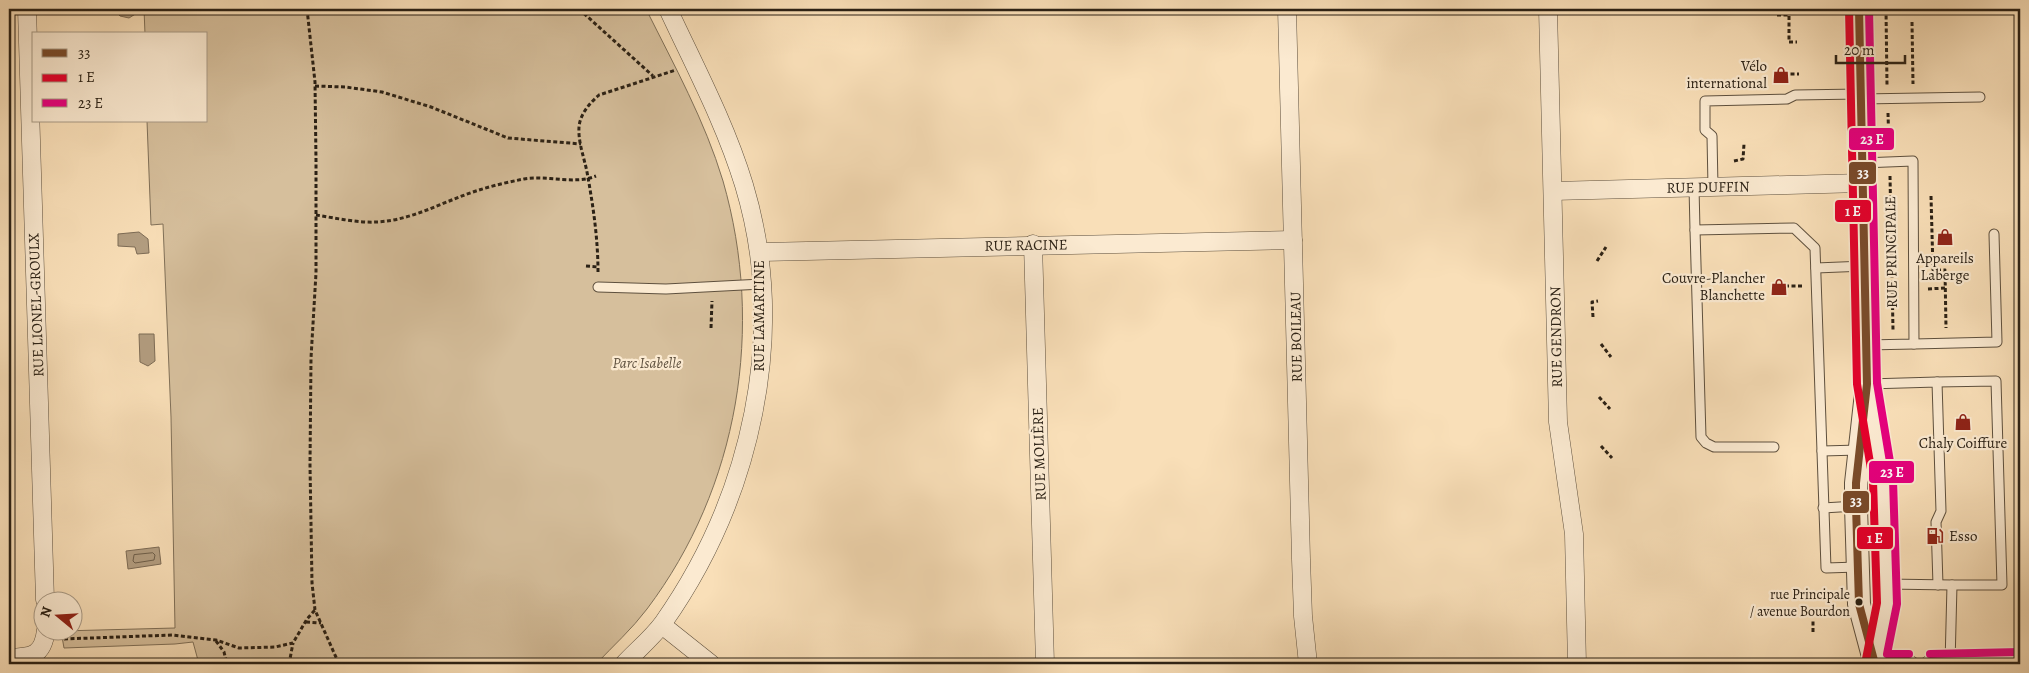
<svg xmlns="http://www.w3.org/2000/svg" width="2029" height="673" viewBox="0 0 2029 673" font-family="Alegreya,serif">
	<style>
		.green { fill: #d6bf9c; stroke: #807058 }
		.water { fill: #b39e81; stroke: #7d6c56 }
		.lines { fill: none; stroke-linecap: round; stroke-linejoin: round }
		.shore { stroke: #6f604b; stroke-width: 1 }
		.service-casing { stroke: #5e503e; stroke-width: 11 }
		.minor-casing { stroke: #5e503e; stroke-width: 19 }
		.tertiary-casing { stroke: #5e503e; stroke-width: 24 }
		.path { stroke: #2b2115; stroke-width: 3; stroke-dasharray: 4 2.5; stroke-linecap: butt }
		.service { stroke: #fbead1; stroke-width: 9 }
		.minor { stroke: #fbead1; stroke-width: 18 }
		.tertiary { stroke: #fbead1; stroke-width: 22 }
		.bus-1-casing { stroke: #fbead1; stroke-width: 11 }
		.bus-2-casing { stroke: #fbead1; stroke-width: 11 }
		.bus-3-casing { stroke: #fbead1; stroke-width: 11 }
		.bus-1 { stroke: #7a4b2a; stroke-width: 8 }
		.bus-2 { stroke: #e4002b; stroke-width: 8 }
		.bus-3 { stroke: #e5007d; stroke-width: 8 }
		.bus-dot { fill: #2b2115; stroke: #fbead1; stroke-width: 2 }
		.labels { text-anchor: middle; stroke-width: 4.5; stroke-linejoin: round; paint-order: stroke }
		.bus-label { font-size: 14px; fill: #2b2115; stroke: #fbead1; text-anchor: end }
		.poi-label { font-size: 15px; fill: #2b2115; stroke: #fbead1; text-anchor: end }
		.street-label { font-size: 15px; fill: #2b2115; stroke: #fbead1 }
		.park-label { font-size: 15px; font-style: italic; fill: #5e503e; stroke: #fbead1 }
		.line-badge { stroke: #fbead1; stroke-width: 2 }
		.badge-label { font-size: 14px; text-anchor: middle; font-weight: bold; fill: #fff }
	</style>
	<rect width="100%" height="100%" fill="#f9dfb8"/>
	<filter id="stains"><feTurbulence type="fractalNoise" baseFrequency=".004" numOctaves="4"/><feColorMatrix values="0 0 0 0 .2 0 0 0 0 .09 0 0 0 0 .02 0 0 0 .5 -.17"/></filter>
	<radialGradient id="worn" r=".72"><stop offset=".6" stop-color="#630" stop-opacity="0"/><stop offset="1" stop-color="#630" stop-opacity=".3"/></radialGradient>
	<path class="green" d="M144,9H646C674,65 705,121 723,181C765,327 739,487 647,609C632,629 613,646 596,664H199L193,642L175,644L64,648L61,631L175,628L171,417L163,224L151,225L147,121H206V34H145Z"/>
	<g class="water">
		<path d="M113,9H140L137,13L129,18L120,16Z"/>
		<path d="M139,232L148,239L149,253L137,254L135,247L118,246V234Z"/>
		<path d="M139,334H154L155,361L148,366L140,362Z"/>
		<path d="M159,547L161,564L128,569L126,551Z"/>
	</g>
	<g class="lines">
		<path class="shore" d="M153,553L155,555L154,560L135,563L133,561L134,555Z"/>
		<g class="service-casing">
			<g id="service">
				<path d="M1861,99L1980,97"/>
				<path d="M1862,163L1913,161L1914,344L1866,345"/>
				<path d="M1694,187L1695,230L1794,228L1815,248L1826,568L1858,567"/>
				<path d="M1713,187L1712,136L1705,130V101L1787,99L1795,95L1860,94"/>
				<path d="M1695,230L1701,437L1706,443L1714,447H1774"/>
				<path d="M1816,268L1865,266"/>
				<path d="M598,287L666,289L762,284"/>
				<path d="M1914,344L1997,342L1994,234"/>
				<path d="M1937,382L1996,381L2002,585H1952L1950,664"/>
				<path d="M1868,384L1937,382L1941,511L1936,522L1938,585"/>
				<path d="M1822,451L1859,450"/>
				<path d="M1823,508L1856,506"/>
				<path d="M1887,584L1952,585"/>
			</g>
		</g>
		<g class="minor-casing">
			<g id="minor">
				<path d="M27,9L45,600"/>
				<path d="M1287,9L1301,559L1303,616L1308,664"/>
				<path d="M1548,9L1558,422L1574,534L1577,664"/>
				<path d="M1553,191L1862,183"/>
				<path d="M1033,244L1045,664"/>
				<path d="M760,252L1293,240"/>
				<path d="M662,625L711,664"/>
				<path d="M9,658C32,657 43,656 46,630"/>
				<path d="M624,664C636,651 652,638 663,623C751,498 789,334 744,185C725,123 695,67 668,9"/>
				<path d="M1875,664H1909"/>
				<path d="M1930,664L2020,662"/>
			</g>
		</g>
		<g class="tertiary-casing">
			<g id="tertiary">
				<path d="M1859,9L1867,384L1856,483V506L1859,604L1875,664"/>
				<path d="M1871,410L1883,480L1887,604L1876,658"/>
			</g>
		</g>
		<g class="path">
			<path d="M307,9L315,82L316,161V273L311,358L310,465L312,583L315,610L339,664"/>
			<path d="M579,9L653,76"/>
			<path d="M1886,9L1887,85"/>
			<path d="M1777,15H1789V42H1797"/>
			<path d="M1912,22L1913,84"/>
			<path d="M1784,74H1799"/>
			<path d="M315,86L345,87L382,92L431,107L508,138L581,144"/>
			<path d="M1888,113L1889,147"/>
			<path d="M1734,161L1743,159L1744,144"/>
			<path d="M1890,176L1893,330"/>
			<path d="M1931,196L1933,270H1945L1946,328"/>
			<path d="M316,215C335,218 358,223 377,222C413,220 442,202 476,191C491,186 508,182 524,179C548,175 575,185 596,176"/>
			<path d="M1597,261L1606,247"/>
			<path d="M586,266L598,267"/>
			<path d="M598,272C598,238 593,205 587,172C584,157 578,142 579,127C580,114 590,103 599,95L676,70"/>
			<path d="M1785,286H1802"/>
			<path d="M1928,289L1945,288"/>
			<path d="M1593,317L1592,302L1598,301"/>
			<path d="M711,328L712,301"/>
			<path d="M1601,344L1611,357"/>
			<path d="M1599,397L1610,409"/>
			<path d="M1601,446L1612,458"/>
			<path d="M306,622L321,623"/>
			<path d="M1813,632V619"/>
			<path d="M64,639L172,635L216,640L239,648L275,647L293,643L307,619L315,610"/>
			<path d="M216,641L224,652L227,664"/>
			<path d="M289,664L293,643"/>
			<path d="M1813,664V661"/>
		</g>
		<use href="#service" class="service"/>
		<use href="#minor" class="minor"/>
		<use href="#tertiary" class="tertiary"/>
		<g class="bus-1-casing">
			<g id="bus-1">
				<path d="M1859,9L1867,384L1856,483V506L1859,604L1875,664"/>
				<path d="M1930,664L2020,662"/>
			</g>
		</g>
		<g class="bus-2-casing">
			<path id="bus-2" d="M1849,9L1857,384L1873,481L1877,603L1865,664"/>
		</g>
		<g class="bus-3-casing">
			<g id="bus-3">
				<path d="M1869,9L1877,383L1893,480L1897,604L1887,654H1909"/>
				<path d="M1930,654L2020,652"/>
			</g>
		</g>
		<use href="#bus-1" class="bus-1"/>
		<use href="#bus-2" class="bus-2"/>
		<use href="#bus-3" class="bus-3"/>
	</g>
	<defs>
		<g id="shop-bare" transform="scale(1.35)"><path d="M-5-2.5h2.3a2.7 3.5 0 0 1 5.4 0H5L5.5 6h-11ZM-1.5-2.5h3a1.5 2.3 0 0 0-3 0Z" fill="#8f2418" stroke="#fbead1" stroke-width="2.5" paint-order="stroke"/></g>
		<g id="fuel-bare" transform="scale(1.35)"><path d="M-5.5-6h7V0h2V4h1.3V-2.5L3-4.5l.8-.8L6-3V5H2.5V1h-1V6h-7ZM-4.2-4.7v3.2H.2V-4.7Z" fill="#8f2418" stroke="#fbead1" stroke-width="2.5" paint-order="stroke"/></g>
	</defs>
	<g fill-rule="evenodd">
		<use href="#shop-bare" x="1781" y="75"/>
		<use href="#shop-bare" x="1945" y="237"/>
		<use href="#shop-bare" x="1779" y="287"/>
		<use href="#shop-bare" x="1963" y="422"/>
		<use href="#fuel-bare" x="1935" y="536"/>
	</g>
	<circle class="bus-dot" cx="1859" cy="602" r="4.5"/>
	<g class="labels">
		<g class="bus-label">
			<text x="1850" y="599">rue Principale<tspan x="1850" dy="17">/ avenue Bourdon</tspan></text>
		</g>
		<g class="poi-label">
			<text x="1767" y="71">Vélo<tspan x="1767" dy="17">international</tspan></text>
			<text x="1945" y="263" text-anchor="middle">Appareils<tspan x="1945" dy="17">Laberge</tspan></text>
			<text x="1765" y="283">Couvre-Plancher<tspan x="1765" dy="17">Blanchette</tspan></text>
			<text x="1963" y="448" text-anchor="middle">Chaly Coiffure</text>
			<text x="1949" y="541" text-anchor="start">Esso</text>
		</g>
		<g class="street-label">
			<text transform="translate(1708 187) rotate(-1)" y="5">RUE DUFFIN</text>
			<text transform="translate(1026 245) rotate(-1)" y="5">RUE RACINE</text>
			<text transform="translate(1891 252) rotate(-91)" y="5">RUE PRINCIPALE</text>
			<text transform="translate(36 305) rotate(-92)" y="5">RUE LIONEL-GROULX</text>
			<text transform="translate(759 316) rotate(-90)" y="5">RUE LAMARTINE</text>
			<text transform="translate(1296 337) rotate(-91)" y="5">RUE BOILEAU</text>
			<text transform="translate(1556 337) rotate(-91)" y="5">RUE GENDRON</text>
			<text transform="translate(1039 454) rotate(-92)" y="5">RUE MOLIÈRE</text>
		</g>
		<g class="park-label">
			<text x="647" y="368">Parc Isabelle</text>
		</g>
	</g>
	<g class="line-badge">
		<rect x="1848" y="127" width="47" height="24" rx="5" fill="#e5007d"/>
		<rect x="1848" y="161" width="29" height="24" rx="5" fill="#7a4b2a"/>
		<rect x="1834" y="199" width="38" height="24" rx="5" fill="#e4002b"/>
		<rect x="1868" y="460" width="47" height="24" rx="5" fill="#e5007d"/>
		<rect x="1842" y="490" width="28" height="24" rx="5" fill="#7a4b2a"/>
		<rect x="1856" y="526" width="38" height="24" rx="5" fill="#e4002b"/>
	</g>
	<g class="badge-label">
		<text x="1872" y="144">23 E</text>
		<text x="1863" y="178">33</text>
		<text x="1853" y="216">1 E</text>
		<text x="1892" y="477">23 E</text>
		<text x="1856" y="506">33</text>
		<text x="1875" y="543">1 E</text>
	</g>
	<rect width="2029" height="673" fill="none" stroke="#f9dfb8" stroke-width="30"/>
	<rect x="10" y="10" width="2009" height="653" fill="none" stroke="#2b2115" stroke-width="2.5"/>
	<rect x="15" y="15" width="1999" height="643" fill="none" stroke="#2b2115"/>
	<rect x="32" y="32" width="175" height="90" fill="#fbead1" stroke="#a89a86"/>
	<rect x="42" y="49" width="25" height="8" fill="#7a4b2a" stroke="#a89a86"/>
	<text x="78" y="58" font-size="15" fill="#2b2115">33</text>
	<rect x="42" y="74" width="25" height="8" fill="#e4002b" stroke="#a89a86"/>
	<text x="78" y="82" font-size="15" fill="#2b2115">1 E</text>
	<rect x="42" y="99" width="25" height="8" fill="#e5007d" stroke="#a89a86"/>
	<text x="78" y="108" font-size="15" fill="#2b2115">23 E</text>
	<g transform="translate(58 616) rotate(288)"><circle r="24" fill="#fbead1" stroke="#a89a86"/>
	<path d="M0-4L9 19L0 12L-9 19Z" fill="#8f2418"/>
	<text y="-8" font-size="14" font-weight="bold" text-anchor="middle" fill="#2b2115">N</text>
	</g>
	<path d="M1836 55v8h69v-8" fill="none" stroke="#2b2115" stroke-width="2.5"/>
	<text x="1844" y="55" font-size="15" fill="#2b2115" stroke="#fbead1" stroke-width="4" paint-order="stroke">20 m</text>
	<rect width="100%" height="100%" filter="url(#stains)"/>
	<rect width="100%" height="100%" fill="url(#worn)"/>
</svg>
